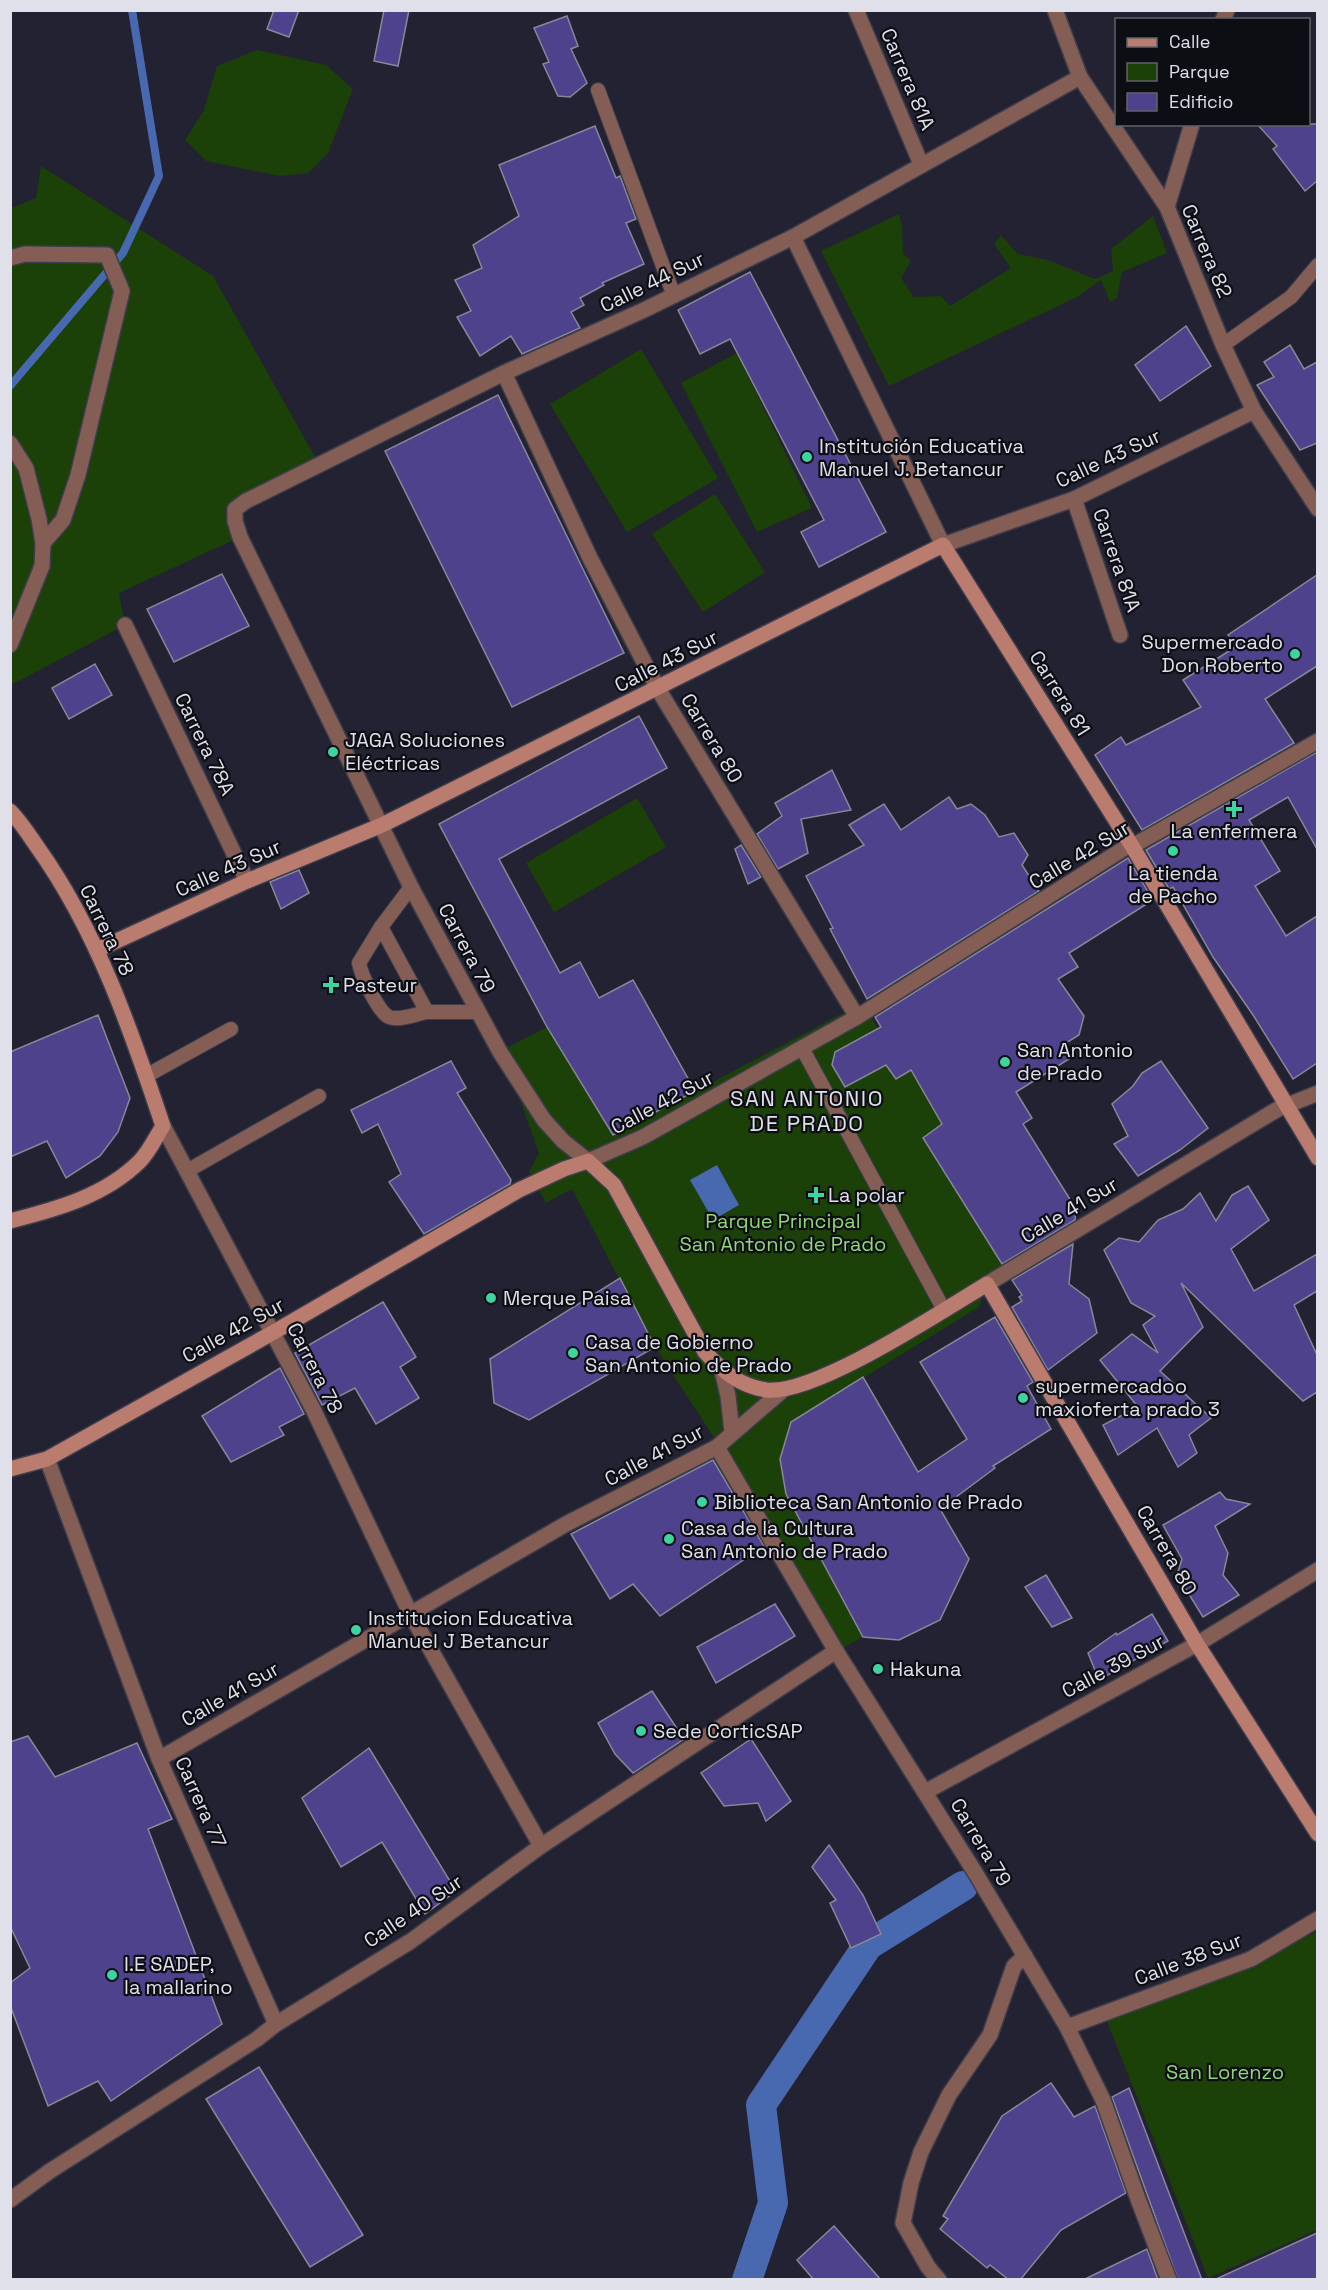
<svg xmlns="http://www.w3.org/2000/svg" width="1328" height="2290" viewBox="0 0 1328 2290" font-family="'Space Grotesk',sans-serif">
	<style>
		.green { fill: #1b4008 }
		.water { fill: #4868af }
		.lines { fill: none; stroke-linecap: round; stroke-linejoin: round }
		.stream { stroke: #4868af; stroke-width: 8 }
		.canal { stroke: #4868af; stroke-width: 30 }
		.building { fill: #4d428b; stroke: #88879a; stroke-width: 1.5 }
		.service-casing { stroke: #3d3d4c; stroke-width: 16 }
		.minor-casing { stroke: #3d3d4c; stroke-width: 18 }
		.tertiary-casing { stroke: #3d3d4c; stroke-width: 18 }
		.secondary-casing { stroke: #3d3d4c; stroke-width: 18 }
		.service { stroke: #845d54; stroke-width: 14 }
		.minor { stroke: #845d54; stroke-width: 15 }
		.tertiary { stroke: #845d54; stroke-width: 15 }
		.secondary { stroke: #ba7c6f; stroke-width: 15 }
		.poi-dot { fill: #3ed4a2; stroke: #0d0d14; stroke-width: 2 }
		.labels { text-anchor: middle; stroke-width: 4.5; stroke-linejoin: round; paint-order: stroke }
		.street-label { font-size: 20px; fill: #e0e0ea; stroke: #0d0d14 }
		.poi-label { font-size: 20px; fill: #e0e0ea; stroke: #0d0d14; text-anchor: start }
		.park-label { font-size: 20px; fill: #91d776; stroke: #0d0d14 }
		.quarter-label { font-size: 22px; letter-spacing: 1.5px; fill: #e0e0ea; stroke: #0d0d14 }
	</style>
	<rect width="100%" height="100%" fill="#232232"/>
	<g class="green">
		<path d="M257,50L326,65L353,89L328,153L308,173L280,176L206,161L185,140L204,110L217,66Z"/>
		<path d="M41,166L213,276L319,464L235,509L240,537L119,593L125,625L11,685V208L36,198Z"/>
		<path d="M899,214L902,224L903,253L911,261L901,278L914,297L941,296L950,306L1011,268L994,244L1001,235L1018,254L1048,260L1095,279L1113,271L1111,249L1153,216L1167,253L1122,272L1117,298L1110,302L1101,280L1077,297L889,386L821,251Z"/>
		<path d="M641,349L718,478L627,532L550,404Z"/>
		<path d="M737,353L812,508L757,532L681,383Z"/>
		<path d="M715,494L765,572L703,612L652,534Z"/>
		<path d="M637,798L666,847L554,912L526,863Z"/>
		<path d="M841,1014L872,1019L903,1067L913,1074L942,1124L923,1138L1007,1272L987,1284L979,1307L791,1422L780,1459L786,1494L863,1637L836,1651L713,1436L655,1347L572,1189L546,1203L529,1172L539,1153L518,1094L495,1054L547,1027L613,1135Z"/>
		<path d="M1317,1932V2230L1208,2278L1107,2021Z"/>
	</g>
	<path class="water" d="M717,1165L739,1205L713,1220L690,1180Z"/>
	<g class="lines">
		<path class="stream" d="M10,386L123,253L159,176L132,10"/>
		<path class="canal" d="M747,2280L773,2203L761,2105L868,1945L963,1886"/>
	</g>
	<g class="building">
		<path d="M274,10H299L289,37L267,29Z"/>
		<path d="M384,10H409L398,66L374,61Z"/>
		<path d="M567,16L578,46L571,49L587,83L570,97L558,96L543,64L549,62L534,28Z"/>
		<path d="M1257,124H1317V181L1305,191L1273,149L1277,146Z"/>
		<path d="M595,126L616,178L620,176L636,219L626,223L644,264L602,283L604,285L580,298L584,305L571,312L580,328L522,354L511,336L480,356L457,317L471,311L455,280L482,268L473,245L519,216L499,165Z"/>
		<path d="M750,272L886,532L819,567L801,532L824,520L730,339L700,354L678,310Z"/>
		<path d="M1186,326L1211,366L1160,401L1135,365Z"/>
		<path d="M1290,345L1304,369L1317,362V443L1300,450L1257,385L1274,377L1264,362Z"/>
		<path d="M498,395L624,653L512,707L385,451Z"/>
		<path d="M222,574L249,626L174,662L147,609Z"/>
		<path d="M1317,575V666L1265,699L1294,743L1142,830L1095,755L1121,737L1126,745L1201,707L1183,680L1237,646L1228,635Z"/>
		<path d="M95,664L112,695L69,719L52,688Z"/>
		<path d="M639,716L667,768L499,859L560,973L580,962L599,998L633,980L695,1091L613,1135L547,1027L439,824Z"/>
		<path d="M1317,752V849L1288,797L1249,820L1280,871L1255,886L1286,936L1317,916V1063L1293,1079L1253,1015L1213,957L1173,887L1169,889L1146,850Z"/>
		<path d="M832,770L851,810L801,819L808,853L778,869L757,834L782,816L775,803Z"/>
		<path d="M949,797L957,809L971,804L985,815L999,837L1014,833L1028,855L1022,865L1039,891L867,999L830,929L833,928L806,876L864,845L849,825L884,804L901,830Z"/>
		<path d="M741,845L761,877L748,884L735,849Z"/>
		<path d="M1128,858L1153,900L1069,953L1078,967L1058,979L1084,1016L1079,1035L1061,1046L1069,1059L1016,1092L1032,1118L1023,1124L1076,1209L1075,1220L1002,1264L923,1138L942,1124L911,1070L896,1079L886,1065L845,1087L832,1065L835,1052L881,1027L875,1017Z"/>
		<path d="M299,870L309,893L281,909L270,882Z"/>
		<path d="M98,1015L130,1098L118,1132L100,1156L66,1178L47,1141L10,1157V1052Z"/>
		<path d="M451,1061L466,1088L457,1093L511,1180L510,1184L424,1234L389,1182L401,1174L378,1124L362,1133L351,1110Z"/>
		<path d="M1161,1061L1208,1128L1180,1150L1138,1176L1114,1144L1128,1136L1112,1104L1133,1086L1142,1073Z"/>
		<path d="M1248,1186L1269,1220L1231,1249L1254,1291L1317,1254V1291L1294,1305L1317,1355V1392L1303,1401L1181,1283L1203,1327L1160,1371L1211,1418L1189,1435L1197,1453L1178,1467L1157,1428L1118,1455L1103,1425L1138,1407L1100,1360L1132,1334L1158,1353L1143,1325L1155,1316L1131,1303L1104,1250L1119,1238L1139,1242L1158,1220L1183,1209L1200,1193L1216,1221L1232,1195Z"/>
		<path d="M1073,1244L1069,1284L1089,1299L1097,1333L1048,1370L1012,1307L1022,1301L1019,1297L1022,1295L1012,1280Z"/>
		<path d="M620,1278L655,1347L529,1420L494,1403L490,1359Z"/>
		<path d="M383,1302L416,1357L400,1367L419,1398L376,1424L355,1388L322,1405L295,1353Z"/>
		<path d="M995,1317L1033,1382L1027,1386L1051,1429L993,1466L995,1468L940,1509L969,1559L940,1620L899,1640L863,1637L786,1494L780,1459L791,1422L863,1377L918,1472L967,1439L920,1362Z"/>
		<path d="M280,1368L304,1414L279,1427L284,1435L231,1462L202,1416Z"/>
		<path d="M713,1460L764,1546L660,1616L633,1584L610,1599L571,1534Z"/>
		<path d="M1220,1492L1226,1499L1250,1504L1215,1526L1228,1553L1223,1575L1239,1595L1203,1617L1177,1575L1182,1559L1163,1525Z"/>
		<path d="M1046,1575L1072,1618L1052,1627L1025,1587Z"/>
		<path d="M775,1604L795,1636L716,1683L697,1647Z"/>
		<path d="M1152,1614L1168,1641L1099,1680L1088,1653L1116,1633L1117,1635Z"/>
		<path d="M652,1691L684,1739L633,1773L615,1754L598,1723Z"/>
		<path d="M28,1736L55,1777L137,1743L172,1819L148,1829L222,2024L111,2101L98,2081L48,2106L10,2005V1983L30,1968L10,1926V1742Z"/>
		<path d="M751,1739L791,1801L766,1821L758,1803L724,1806L701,1773Z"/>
		<path d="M369,1748L456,1891L425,1914L382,1842L341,1867L302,1798Z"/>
		<path d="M829,1845L863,1895L881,1934L851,1948L830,1903L836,1900L812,1867Z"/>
		<path d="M259,2067L363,2235L310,2267L206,2099Z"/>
		<path d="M1051,2083L1074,2117L1095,2106L1126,2193L1061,2230L1020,2280H1009L990,2265L987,2268L940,2229L948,2219L943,2216L1002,2116Z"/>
		<path d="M1129,2088L1202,2280H1178L1112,2097Z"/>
		<path d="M834,2226L881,2280H814L797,2260Z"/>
		<path d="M1317,2233V2280H1214Z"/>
		<path d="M1147,2249L1158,2280H1083Z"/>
	</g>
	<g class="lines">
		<g class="service-casing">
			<g id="service">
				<path d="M598,90L674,296"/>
				<path d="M1223,345L1291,297L1318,265"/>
				<path d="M411,887L381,927L427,1012H478"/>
				<path d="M381,927L359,963C361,974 378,1012 389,1017C399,1021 416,1014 427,1012"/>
				<path d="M802,1048L944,1310"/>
				<path d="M146,1076L231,1029"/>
				<path d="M187,1171L319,1096"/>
			</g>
		</g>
		<g class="minor-casing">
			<g id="minor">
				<path d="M856,10L921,164"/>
				<path d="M1055,10L1080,77L1167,207L1223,345L1254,411L1318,509"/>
				<path d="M1223,20L1227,10"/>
				<path d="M1080,77L793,237L644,310L504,373L246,501L235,509V521L240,537L411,887L500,1052L544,1120L563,1141L588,1161L643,1137L857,1017L1128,846L1138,843L1318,741"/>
				<path d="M1167,207L1192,124"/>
				<path d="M793,237L943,545L1074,499L1254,411"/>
				<path d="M10,258L25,254L107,255L122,291L78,475L63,520L43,543"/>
				<path d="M504,373L590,558L658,689L857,1017"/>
				<path d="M1074,499L1120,635"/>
				<path d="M125,625L247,881"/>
				<path d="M163,1126L313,1409L410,1613L541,1846"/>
				<path d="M987,1284L1278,1109L1318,1093"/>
				<path d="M47,1459L159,1759L276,2024"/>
				<path d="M159,1759L566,1524L717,1447"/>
				<path d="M925,1792L1197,1644L1318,1570"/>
				<path d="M1067,2027L1251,1959L1318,1919"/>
				<path d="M10,2200L50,2171L257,2039L276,2024L411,1941L541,1846L836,1651"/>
				<path d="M939,2280L928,2267L903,2223L911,2183L921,2152L949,2095L990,2035L1014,1966L1025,1956"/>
			</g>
		</g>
		<g class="tertiary-casing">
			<g id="tertiary">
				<path d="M10,443L26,468L39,519L43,543L42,566L10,645"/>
				<path d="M722,1370L728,1396L732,1432"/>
				<path d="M783,1390L717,1447L836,1651L976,1874L1067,2027L1103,2100L1138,2199L1169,2280"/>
			</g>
		</g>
		<g class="secondary-casing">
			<g id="secondary">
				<path d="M10,811C21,822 29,835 38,848C97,931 131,1030 163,1126C156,1137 149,1152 140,1161C105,1196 57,1209 10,1221"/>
				<path d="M97,950L247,881L382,825L943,545L1132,846L1318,1158"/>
				<path d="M10,1469L47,1459L274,1332L519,1190L564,1169L588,1161L614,1185L705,1352C722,1371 740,1386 766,1390C814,1396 942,1311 987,1284L1197,1644L1318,1834"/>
			</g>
		</g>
		<use href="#service" class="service"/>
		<use href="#minor" class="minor"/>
		<use href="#tertiary" class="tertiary"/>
		<use href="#secondary" class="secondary"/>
	</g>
	<g class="poi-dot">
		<circle cx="807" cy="457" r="6"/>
		<circle cx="1295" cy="654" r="6"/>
		<circle cx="333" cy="752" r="6"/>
		<path d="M1231 800h6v6h6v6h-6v6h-6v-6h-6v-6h6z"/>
		<circle cx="1173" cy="851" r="6"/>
		<path d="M328 976h6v6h6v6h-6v6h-6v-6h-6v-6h6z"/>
		<circle cx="1005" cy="1062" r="6"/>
		<path d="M813 1186h6v6h6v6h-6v6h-6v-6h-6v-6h6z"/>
		<circle cx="491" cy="1298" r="6"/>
		<circle cx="573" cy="1353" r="6"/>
		<circle cx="1023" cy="1398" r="6"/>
		<circle cx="702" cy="1502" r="6"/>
		<circle cx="669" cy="1539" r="6"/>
		<circle cx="356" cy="1630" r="6"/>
		<circle cx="878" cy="1669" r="6"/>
		<circle cx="641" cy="1731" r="6"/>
		<circle cx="112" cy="1975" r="6"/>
	</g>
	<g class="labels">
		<g class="street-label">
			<text transform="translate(908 79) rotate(67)" y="7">Carrera 81A</text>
			<text transform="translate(1207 251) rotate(67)" y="7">Carrera 82</text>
			<text transform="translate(652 282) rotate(-26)" y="7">Calle 44 Sur</text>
			<text transform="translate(1108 458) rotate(-25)" y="7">Calle 43 Sur</text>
			<text transform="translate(1117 560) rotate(71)" y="7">Carrera 81A</text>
			<text transform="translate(666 661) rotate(-27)" y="7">Calle 43 Sur</text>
			<text transform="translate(1060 693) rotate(58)" y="7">Carrera 81</text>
			<text transform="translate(712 738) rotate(59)" y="7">Carrera 80</text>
			<text transform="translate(205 744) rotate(64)" y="7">Carrera 78A</text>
			<text transform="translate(1079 855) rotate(-31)" y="7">Calle 42 Sur</text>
			<text transform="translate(228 868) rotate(-24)" y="7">Calle 43 Sur</text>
			<text transform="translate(107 930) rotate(64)" y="7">Carrera 78</text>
			<text transform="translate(467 948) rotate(62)" y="7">Carrera 79</text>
			<text transform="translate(662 1102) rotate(-28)" y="7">Calle 42 Sur</text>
			<text transform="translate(1069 1210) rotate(-31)" y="7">Calle 41 Sur</text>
			<text transform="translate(233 1330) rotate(-29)" y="7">Calle 42 Sur</text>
			<text transform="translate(315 1368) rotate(63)" y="7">Carrera 78</text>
			<text transform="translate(654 1455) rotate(-28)" y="7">Calle 41 Sur</text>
			<text transform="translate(1167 1550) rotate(60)" y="7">Carrera 80</text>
			<text transform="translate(1113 1666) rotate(-28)" y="7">Calle 39 Sur</text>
			<text transform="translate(230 1694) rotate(-30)" y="7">Calle 41 Sur</text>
			<text transform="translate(201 1802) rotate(66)" y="7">Carrera 77</text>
			<text transform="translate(981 1842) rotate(59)" y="7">Carrera 79</text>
			<text transform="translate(413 1911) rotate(-34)" y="7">Calle 40 Sur</text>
			<text transform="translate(1188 1959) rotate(-21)" y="7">Calle 38 Sur</text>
		</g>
		<g class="poi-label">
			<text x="819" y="453">Institución Educativa<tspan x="819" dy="23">Manuel J. Betancur</tspan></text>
			<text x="1283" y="649" text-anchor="end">Supermercado<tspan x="1283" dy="23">Don Roberto</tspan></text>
			<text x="345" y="747">JAGA Soluciones<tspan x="345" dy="23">Eléctricas</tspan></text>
			<text x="1234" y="838" text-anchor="middle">La enfermera</text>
			<text x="1173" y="880" text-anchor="middle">La tienda<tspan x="1173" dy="23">de Pacho</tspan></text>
			<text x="343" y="992">Pasteur</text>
			<text x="1017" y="1057">San Antonio<tspan x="1017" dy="23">de Prado</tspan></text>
			<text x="828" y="1202">La polar</text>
			<text x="503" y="1305">Merque Paisa</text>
			<text x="585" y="1349">Casa de Gobierno<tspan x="585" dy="23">San Antonio de Prado</tspan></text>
			<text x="1035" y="1393">supermercadoo<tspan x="1035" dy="23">maxioferta prado 3</tspan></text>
			<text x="714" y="1509">Biblioteca San Antonio de Prado</text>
			<text x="681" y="1535">Casa de la Cultura<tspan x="681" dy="23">San Antonio de Prado</tspan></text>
			<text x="368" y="1625">Institucion Educativa<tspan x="368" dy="23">Manuel J Betancur</tspan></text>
			<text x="890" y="1676">Hakuna</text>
			<text x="653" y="1738">Sede CorticSAP</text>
			<text x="124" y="1971">I.E SADEP,<tspan x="124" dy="23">la mallarino</tspan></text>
		</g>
		<g class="park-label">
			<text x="783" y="1228">Parque Principal<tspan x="783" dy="23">San Antonio de Prado</tspan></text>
			<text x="1225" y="2079">San Lorenzo</text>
		</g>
		<g class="quarter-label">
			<text x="807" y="1106">SAN ANTONIO<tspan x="807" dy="25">DE PRADO</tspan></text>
		</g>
	</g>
	<rect width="1328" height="2290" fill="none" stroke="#e0e0ea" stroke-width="24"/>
	<rect x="1115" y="18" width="195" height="108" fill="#0d0d14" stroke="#61616a" stroke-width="1.5"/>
	<rect x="1127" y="38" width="30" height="9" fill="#ba7c6f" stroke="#61616a" stroke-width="1.5"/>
	<text x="1169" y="48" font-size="18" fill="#e0e0ea">Calle</text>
	<rect x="1127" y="63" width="30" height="18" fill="#1b4008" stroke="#61616a" stroke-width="1.5"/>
	<text x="1169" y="78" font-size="18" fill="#e0e0ea">Parque</text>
	<rect x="1127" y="93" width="30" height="18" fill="#4d428b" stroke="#61616a" stroke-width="1.5"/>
	<text x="1169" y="108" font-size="18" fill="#e0e0ea">Edificio</text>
</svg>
